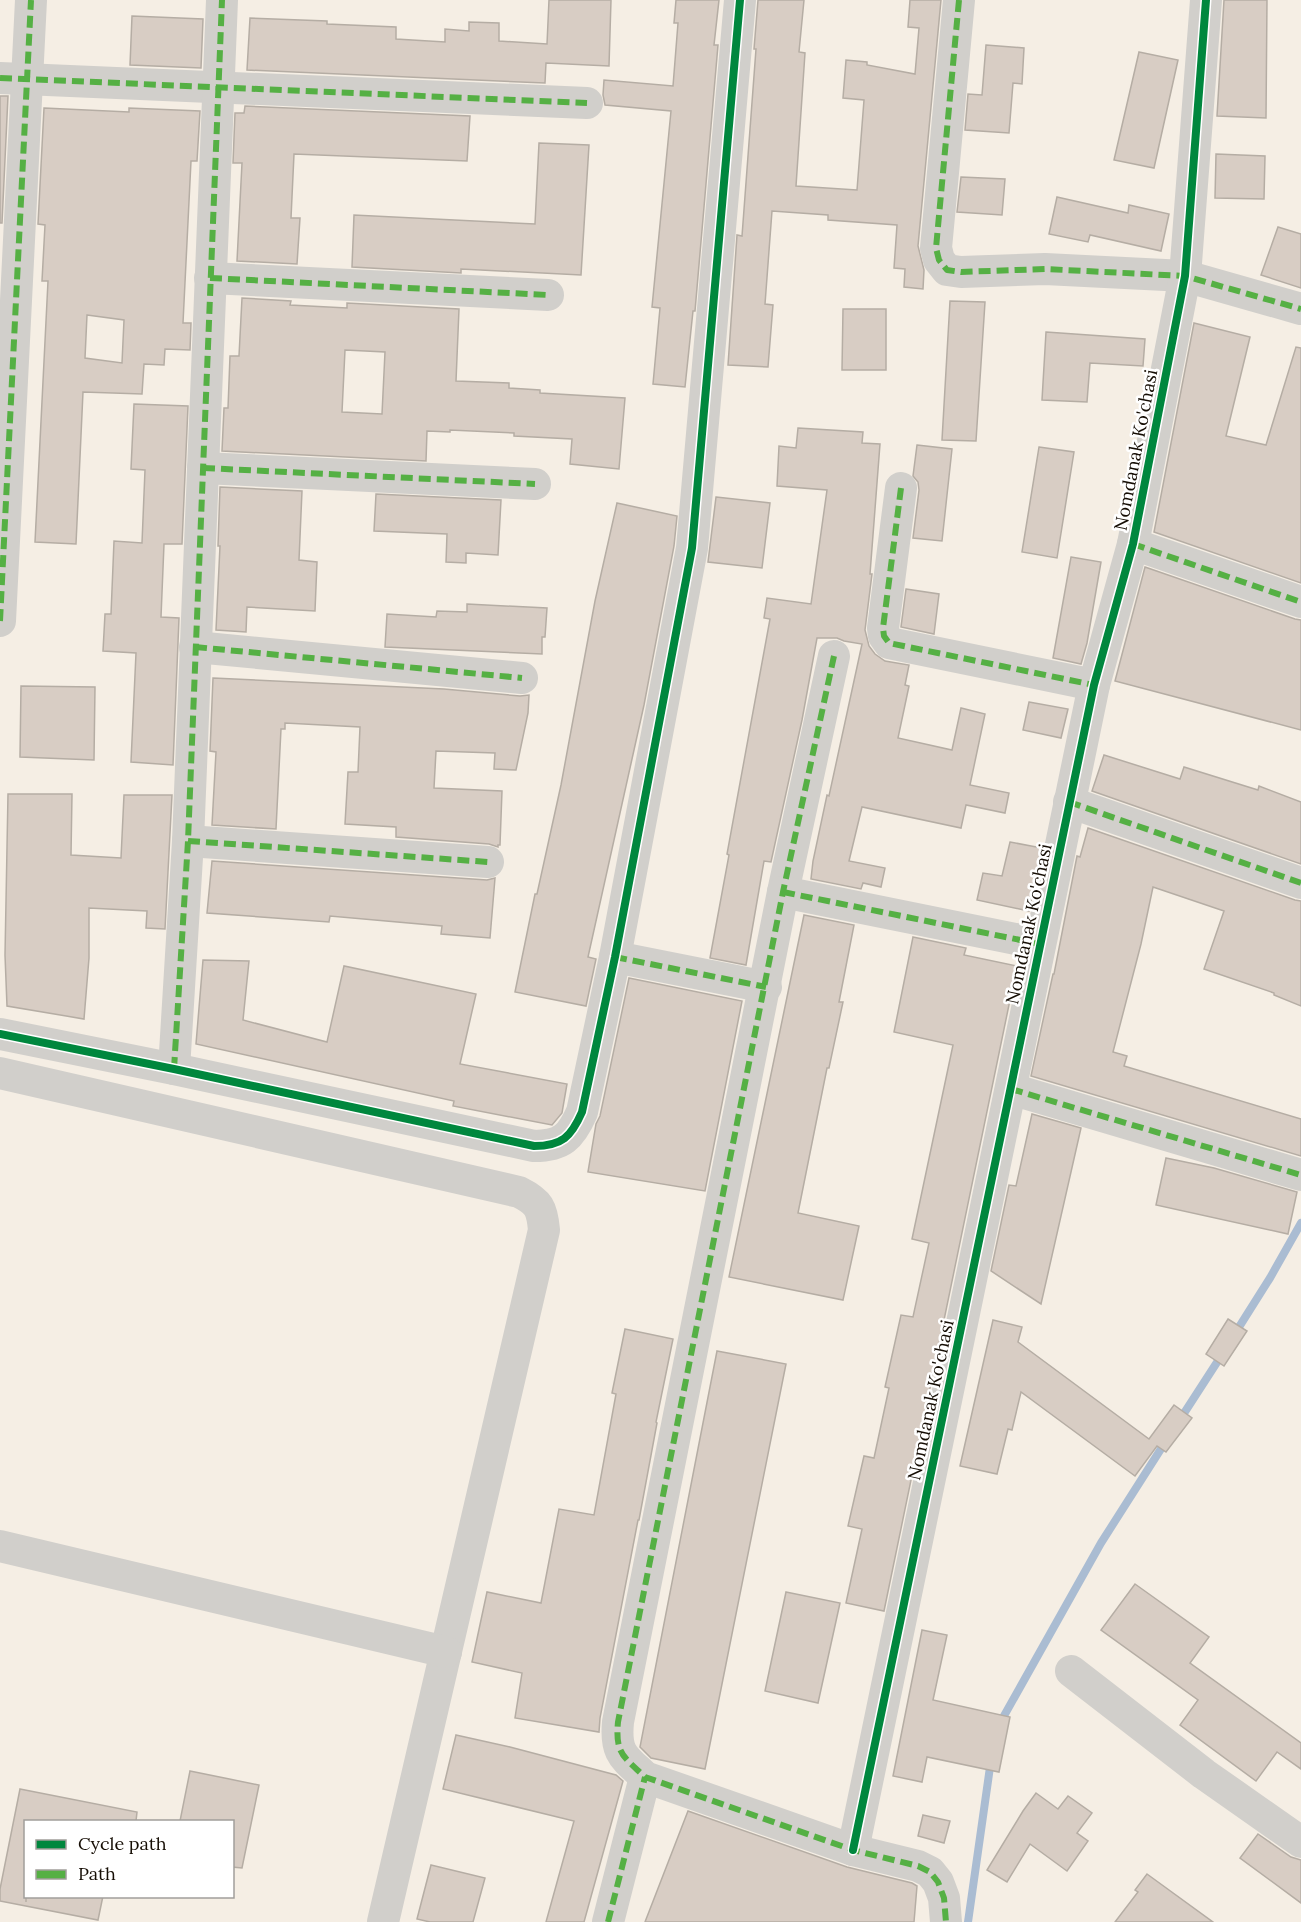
<svg xmlns="http://www.w3.org/2000/svg" width="1301" height="1922" viewBox="0 0 1301 1922" font-family="Lora,serif">
	<style>
		.lines { fill: none; stroke-linecap: round; stroke-linejoin: round }
		.stream { stroke: #aabcd2; stroke-width: 8 }
		.building { fill: #d8cdc4; stroke: #b5ada4; stroke-width: 1.5; fill-rule: evenodd }
		.minor { stroke: #d1cfcb; stroke-width: 32 }
		.quiet { stroke: #55b044; stroke-width: 6; stroke-dasharray: 12 6; stroke-linecap: butt }
		.cycleway-casing { stroke: #fff; stroke-width: 11 }
		.cycleway { stroke: #00873e; stroke-width: 8 }
		.labels { text-anchor: middle; stroke-width: 5; stroke-linejoin: round; paint-order: stroke }
		.street-label { font-size: 18px; fill: #150d04; stroke: #fff }
	</style>
	<rect width="100%" height="100%" fill="#f5eee4"/>
	<g class="lines">
		<g class="stream">
			<path d="M1234,1335L1270,1278L1301,1223"/>
			<path d="M1179,1421L1223,1353"/>
			<path d="M1000,1723L1101,1543L1166,1441"/>
			<path d="M968,1922L991,1760"/>
		</g>
	</g>
	<g class="building">
		<path d="M549,0H611L609,66L546,63L545,83L247,70L250,18L327,21V24L396,27V39L445,42V29L469,31V22L499,23V41L547,44Z"/>
		<path d="M676,0H719L714,45H718L695,311H693L685,387L653,384L660,308L652,307L671,111L605,105L603,95L604,80L673,86L678,23H674Z"/>
		<path d="M758,0H804L799,52L805,53L796,186L857,190L864,100L843,98L846,60L867,62V65L915,74L919,28L908,27L910,0H941L918,246L924,270L923,289L904,287L905,269L894,268L897,225L828,220V215L772,211L765,304L773,305L768,367L728,365L737,235L742,236L756,49H754Z"/>
		<path d="M1224,0H1267L1266,118L1217,116Z"/>
		<path d="M132,16L203,19L201,68L130,65Z"/>
		<path d="M986,45L1024,48L1022,84L1013,83L1009,133L965,130L968,94L982,95Z"/>
		<path d="M1139,52L1178,60L1154,168L1114,160Z"/>
		<path d="M0,96H8L2,223H0Z"/>
		<path d="M245,106L470,116L467,161L294,154L291,218H300L297,264L237,261L242,163H233L235,113H244Z"/>
		<path d="M44,108L129,112V108L200,111L197,161H191L183,323H191L190,350L165,349L164,365L144,364L142,394L83,392L76,544L35,542L48,281H42L45,225L38,224ZM87,315L124,320L122,363L85,358Z"/>
		<path d="M539,143L589,145L581,275L461,269V273L352,267L354,215L535,224Z"/>
		<path d="M1216,154L1265,156L1264,199L1215,198Z"/>
		<path d="M961,177L1005,179L1002,215L957,212Z"/>
		<path d="M1057,197L1128,213L1129,205L1169,214L1161,251L1090,235L1088,242L1049,234Z"/>
		<path d="M1278,227L1301,234V288L1261,275Z"/>
		<path d="M242,298L291,301L290,305L347,308V303L459,309L456,381L509,383V388L540,390V393L625,398L619,469L570,464L572,439L514,436V433L450,430V432L427,431L426,461L222,451L224,408H228L230,356H239ZM345,350L385,352L382,414L342,412Z"/>
		<path d="M950,301L985,302L976,441L942,440Z"/>
		<path d="M843,309H886V370H842Z"/>
		<path d="M1194,323L1250,337L1226,436L1266,445L1296,347L1301,348V583L1154,532Z"/>
		<path d="M1046,332L1145,339L1143,366L1090,363L1087,402L1042,400Z"/>
		<path d="M134,404L188,406L182,544H164L161,617L179,618L173,765L131,762L136,653L103,651L105,614H111L114,541L142,543L145,470L131,469Z"/>
		<path d="M798,428L863,432L862,443L880,444L870,574H872L865,630L869,646L875,654L885,661L909,665L905,685L909,686L898,738L952,750L961,708L985,714L970,785L1009,793L1005,813L966,805L961,828L862,807L849,861L885,868L881,887L863,883L861,889L811,879L813,861L827,795L829,796L862,644L844,641L837,638H817L802,720L771,862L764,861L746,965L710,958L729,855L727,854L770,619L764,618L767,598L811,604L827,490L777,486L779,446L796,448Z"/>
		<path d="M917,445L952,449L942,541L913,538L919,490L918,482L913,476Z"/>
		<path d="M1039,447L1074,452L1057,558L1022,552Z"/>
		<path d="M220,487L302,491L299,560L317,562L315,611L247,607L246,632L216,630L220,546H218Z"/>
		<path d="M376,494L501,500L498,555L466,553V563L446,562L447,534L374,531Z"/>
		<path d="M716,497L770,503L762,568L708,562Z"/>
		<path d="M617,503L677,516L674,546L644,705L588,957L596,959L586,1006L515,992L535,894H537L561,785L595,601Z"/>
		<path d="M1071,557L1101,562L1087,643L1081,664L1053,658Z"/>
		<path d="M1145,567L1295,619L1301,620V730L1115,681Z"/>
		<path d="M906,589L939,594L934,634L901,627Z"/>
		<path d="M467,604L547,608L545,637H542V654L385,647L387,614L436,617L437,611L467,612Z"/>
		<path d="M213,678L444,689L520,696L529,695L528,713L516,770L494,769L495,753L436,751L434,788L502,791L500,845H498V847L489,844L396,837V827L345,824L348,772H358L360,727L285,723V729H281L276,829L212,825L216,752L210,751Z"/>
		<path d="M21,686L95,687L94,760L20,757Z"/>
		<path d="M1029,702L1068,709L1061,738L1023,730Z"/>
		<path d="M1104,755L1180,779L1184,767L1258,790L1259,786L1301,802V864L1092,791Z"/>
		<path d="M8,794H72L71,855L121,858L124,795H172L165,929L146,928L147,911L89,908V958L84,1019L7,1006L5,955Z"/>
		<path d="M1088,828L1295,900L1301,901V1006L1274,995V993L1204,969L1224,911L1153,887L1141,944L1113,1052L1127,1056L1124,1066L1301,1119V1156L1031,1076L1053,974H1054L1077,856L1080,857Z"/>
		<path d="M1010,842L1042,848L1029,911L977,900L983,873L1002,876Z"/>
		<path d="M212,861L487,880L495,878L490,938L441,934L442,926L330,916L329,922L207,913Z"/>
		<path d="M804,915L854,925L839,1002H843L829,1068H827L798,1213L859,1226L843,1300L729,1277Z"/>
		<path d="M913,937L966,948L964,955L1017,966L884,1611L846,1603L862,1529L848,1526L864,1456L874,1458L889,1388L885,1387L901,1315L913,1317L929,1243L912,1239L953,1045L894,1032Z"/>
		<path d="M203,960L249,961L243,1020L327,1042L344,966L476,994L460,1064L567,1084L562,1113L552,1125L453,1106L454,1101L196,1044Z"/>
		<path d="M629,978L742,1001L705,1191L588,1172L596,1124L600,1116Z"/>
		<path d="M1032,1114L1081,1128L1041,1304L991,1271L1009,1185L1016,1186Z"/>
		<path d="M1166,1158L1214,1168L1297,1192L1288,1234L1156,1205Z"/>
		<path d="M1228,1319L1247,1331L1224,1366L1206,1354Z"/>
		<path d="M993,1320L1022,1327L1018,1342L1149,1439L1174,1405L1192,1418L1166,1452L1157,1446L1135,1476L1021,1392L1012,1430L1008,1429L997,1474L960,1466Z"/>
		<path d="M625,1329L673,1339L656,1422L657,1423L639,1520H638L600,1718L599,1732L515,1718L522,1673L472,1662L487,1592L541,1603L559,1509L594,1515L616,1394L612,1393Z"/>
		<path d="M717,1351L786,1364L705,1769L651,1758L640,1747Z"/>
		<path d="M1135,1584L1209,1637L1190,1663L1301,1743V1769L1277,1752L1256,1781L1180,1725L1198,1700L1101,1630Z"/>
		<path d="M786,1592L840,1603L818,1703L765,1691Z"/>
		<path d="M922,1630L947,1635L933,1700L1010,1717L999,1772L927,1757L922,1782L893,1776Z"/>
		<path d="M456,1735L510,1747L616,1775L623,1781L584,1922H546L574,1821L443,1789Z"/>
		<path d="M190,1771L259,1785L242,1868L232,1867V1821H180Z"/>
		<path d="M20,1789L137,1812L136,1821H26V1902V1896H103L98,1920L0,1901V1889Z"/>
		<path d="M1036,1793L1058,1809L1068,1796L1092,1813L1077,1833L1088,1841L1067,1871L1030,1844L1007,1882L987,1870L1023,1811Z"/>
		<path d="M688,1811L847,1867L912,1883L917,1886L914,1922H645Z"/>
		<path d="M923,1815L950,1821L944,1843L918,1836Z"/>
		<path d="M1258,1834L1291,1857L1301,1860V1903L1240,1858Z"/>
		<path d="M431,1865L485,1878L473,1922H430L417,1919Z"/>
		<path d="M1147,1874L1213,1922H1115L1138,1892L1135,1890Z"/>
	</g>
	<g class="lines">
		<g class="minor">
			<path d="M959,0L936,248L939,260L947,270L961,272L1045,269L1185,276L1301,309"/>
			<path d="M0,78L587,103"/>
			<path d="M210,278L548,295"/>
			<path d="M203,468L535,484"/>
			<path d="M901,488L883,628L884,636L889,643L1094,685"/>
			<path d="M1133,544L1301,602"/>
			<path d="M0,621L31,0"/>
			<path d="M195,647L522,678"/>
			<path d="M834,656L783,892L618,1722C615,1754 624,1757 645,1777L853,1850L918,1866L930,1872L938,1882L944,1898L946,1922"/>
			<path d="M1069,802L1301,883"/>
			<path d="M188,841L488,862"/>
			<path d="M783,892L1040,944"/>
			<path d="M615,957L766,987"/>
			<path d="M0,1034L174,1069L534,1146C562,1146 571,1137 582,1112L615,957L692,548L740,0"/>
			<path d="M174,1069L188,841L222,0"/>
			<path d="M0,1073L519,1192C539,1202 542,1208 544,1230L383,1922"/>
			<path d="M1011,1089L1301,1175"/>
			<path d="M0,1546L446,1652"/>
			<path d="M1071,1671L1204,1774L1301,1842"/>
			<path d="M853,1850L1094,685L1133,544L1185,276L1206,0"/>
			<path d="M608,1922L645,1777"/>
		</g>
		<g class="quiet">
			<path d="M959,0L936,248L939,260L947,270L961,272L1045,269L1185,276L1301,309"/>
			<path d="M0,78L587,103"/>
			<path d="M210,278L548,295"/>
			<path d="M203,468L535,484"/>
			<path d="M901,488L883,628L884,636L889,643L1094,685"/>
			<path d="M1133,544L1301,602"/>
			<path d="M0,621L31,0"/>
			<path d="M195,647L522,678"/>
			<path d="M834,656L783,892L618,1722C615,1754 624,1757 645,1777L853,1850L918,1866L930,1872L938,1882L944,1898L946,1922"/>
			<path d="M1069,802L1301,883"/>
			<path d="M188,841L488,862"/>
			<path d="M783,892L1040,944"/>
			<path d="M615,957L766,987"/>
			<path d="M174,1069L188,841L222,0"/>
			<path d="M1011,1089L1301,1175"/>
			<path d="M608,1922L645,1777"/>
		</g>
		<g class="cycleway-casing">
			<g id="cycleway">
				<path d="M0,1034L174,1069L534,1146C562,1146 571,1137 582,1112L615,957L692,548L740,0"/>
				<path d="M853,1850L1094,685L1133,544L1185,276L1206,0"/>
			</g>
		</g>
		<use href="#cycleway" class="cycleway"/>
	</g>
	<g class="labels">
		<g class="street-label">
			<text transform="translate(1136 450) rotate(-79)" y="6">Nomdanak Ko'chasi</text>
			<text transform="translate(1029 924) rotate(-78)" y="6">Nomdanak Ko'chasi</text>
			<text transform="translate(931 1400) rotate(-78)" y="6">Nomdanak Ko'chasi</text>
		</g>
	</g>
	<rect x="24" y="1820" width="210" height="78" fill="#ffffff" stroke="#a19e9b" stroke-width="1.5"/>
	<rect x="36" y="1840" width="30" height="9" fill="#00873e" stroke="#a19e9b" stroke-width="1.5"/>
	<text x="78" y="1850" font-size="18" fill="#150d04">Cycle path</text>
	<rect x="36" y="1870" width="30" height="9" fill="#55b044" stroke="#a19e9b" stroke-width="1.5"/>
	<text x="78" y="1880" font-size="18" fill="#150d04">Path</text>
</svg>
